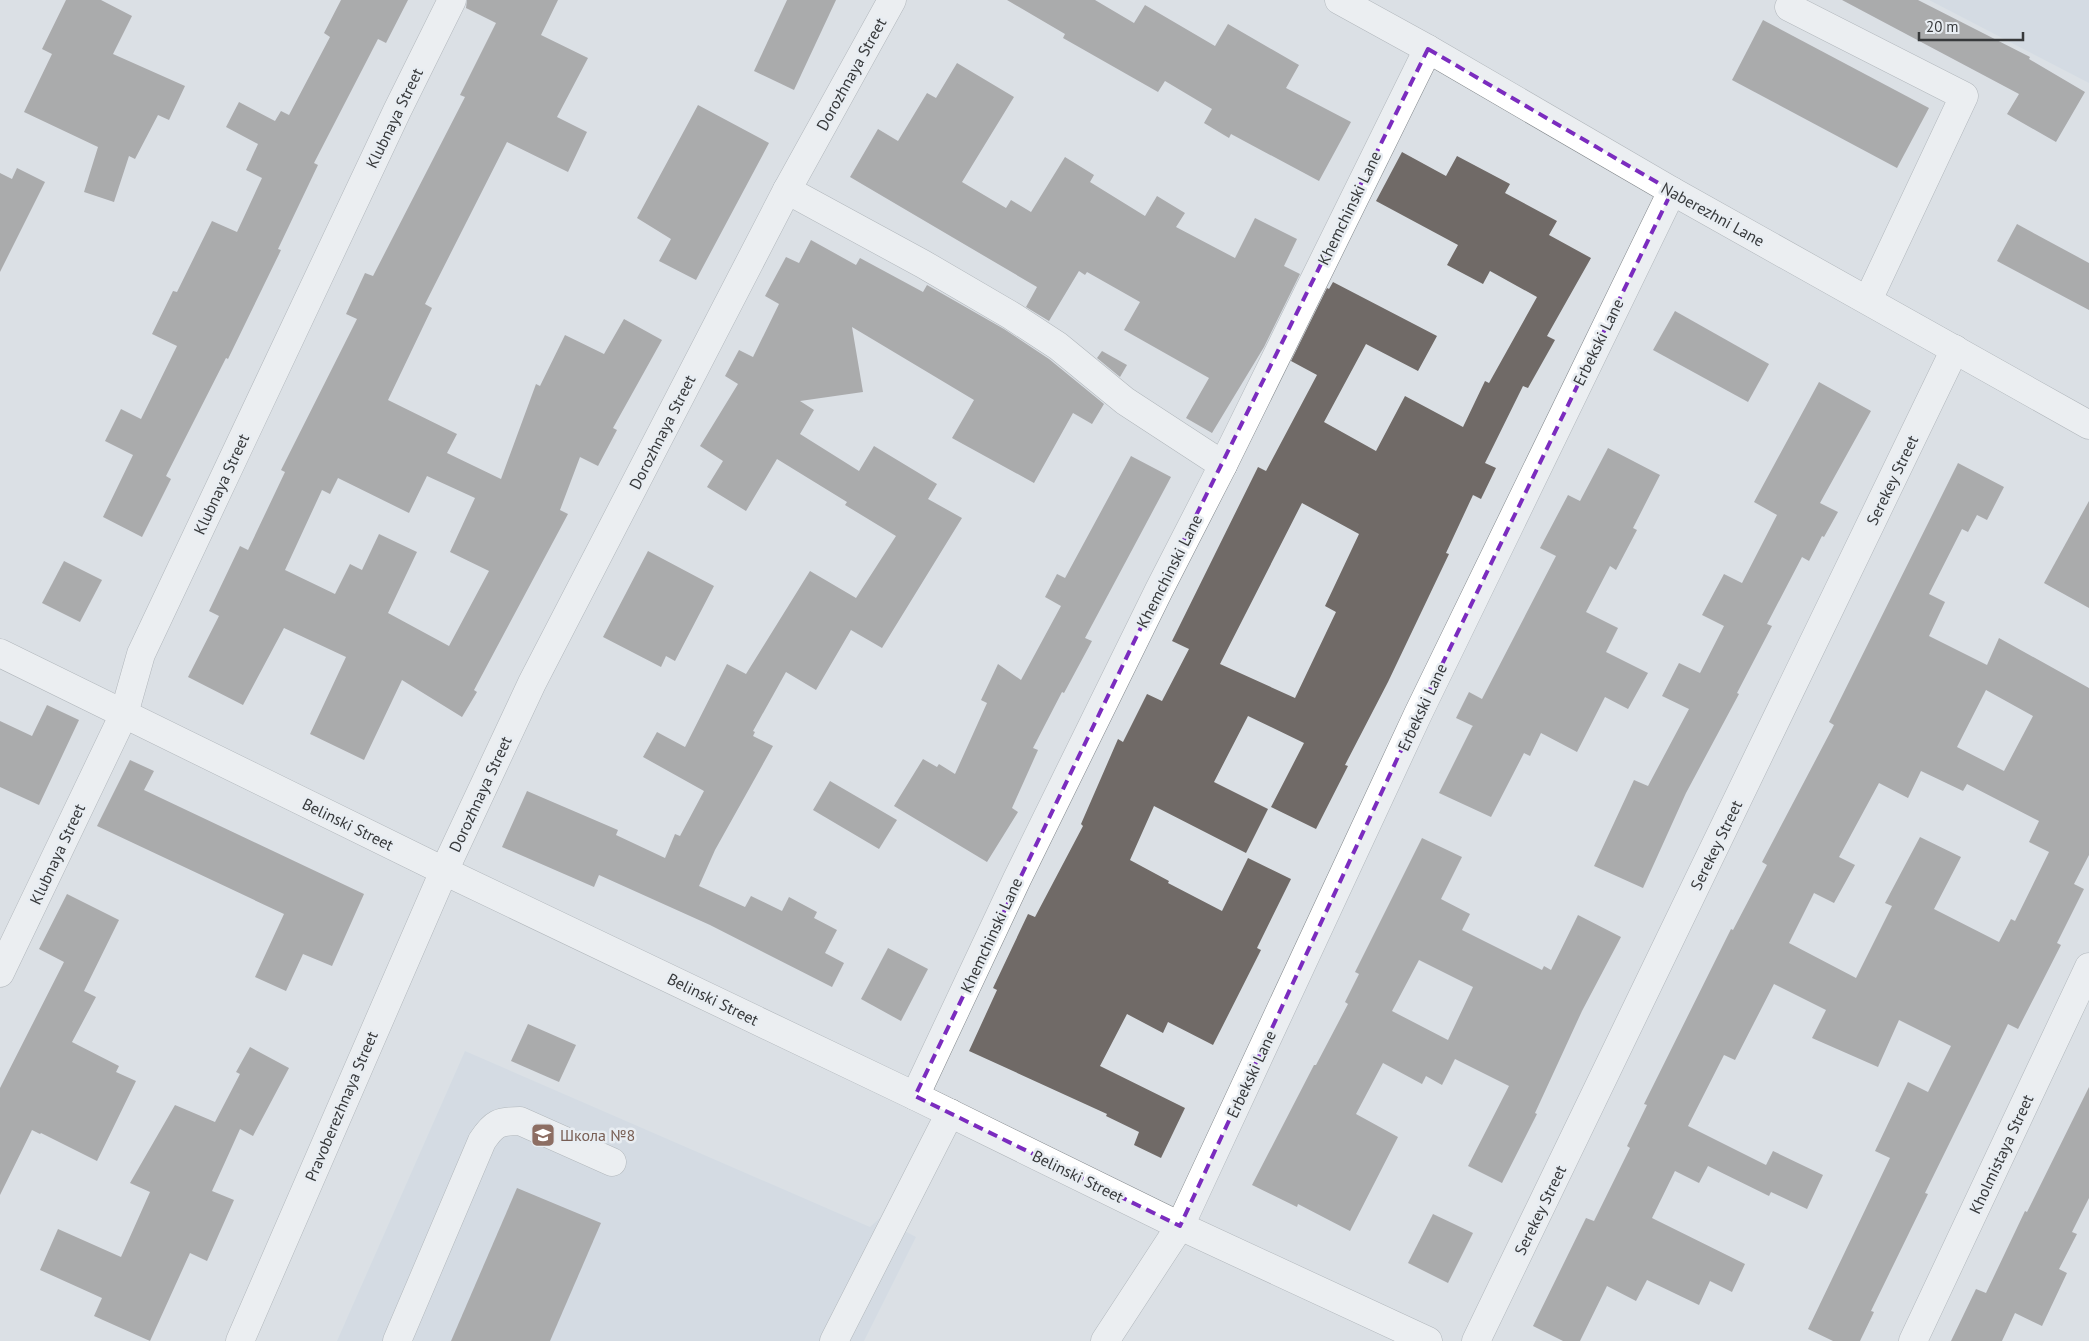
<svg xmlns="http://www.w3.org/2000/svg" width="2089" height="1341" viewBox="0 0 2089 1341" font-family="'PT Sans',sans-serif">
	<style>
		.built { fill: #ccd6e1 }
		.building { fill: #706a67; fill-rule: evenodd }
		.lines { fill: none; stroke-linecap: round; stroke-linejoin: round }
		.minor-casing { stroke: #81868a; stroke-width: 29 }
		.minor { stroke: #fff; stroke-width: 28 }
		.marked { fill: none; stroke: #7b2cbf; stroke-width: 4; stroke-dasharray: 10 6; stroke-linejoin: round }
		.labels { text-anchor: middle; stroke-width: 5; stroke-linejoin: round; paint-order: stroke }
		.street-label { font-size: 16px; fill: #37393b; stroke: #e8edf2 }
		.education-label { font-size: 16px; fill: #785e54; stroke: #e8edf2; text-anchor: start }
	</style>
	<rect width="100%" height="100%" fill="#dbe0e5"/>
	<g class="built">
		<path d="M1929,0H2089V83Z"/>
		<path d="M465,1051L870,1227L880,1218L916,1237L864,1341H337Z"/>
	</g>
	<g class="building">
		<path d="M66,0H101L132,16L113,54L185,86L169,120L158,115L135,159L129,156L114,202L84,192L98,147L24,112L52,54L42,49Z"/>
		<path d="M341,0H408L386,43L378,39L314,163L318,165L278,249L281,250L228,359L226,358L166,476L171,479L142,537L103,517L133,455L105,441L121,409L141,419L177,346L152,334L173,291L177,292L212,221L237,232L262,178L246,170L258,144L226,127L239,102L275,121L281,111L289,115L330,37L324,33Z"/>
		<path d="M467,0H558L541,35L588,58L557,117L587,132L568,172L507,142L425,304L432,308L388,400L457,434L447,453L501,479L536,384L540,386L565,335L604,354L624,319L662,340L613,428L617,430L598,466L580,457L560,510L568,514L474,690L477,692L462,717L402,680L364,760L310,734L346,657L284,628L243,705L188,677L219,616L209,611L240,546L248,550L285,472L281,470L357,319L346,314L365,273L373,276L465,97L460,95L496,23L466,8ZM427,476L475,498L450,552L489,571L449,646L388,613L417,552L379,534L362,570L350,564L335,594L285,570L322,490L330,494L338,478L409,513Z"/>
		<path d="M787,0H836L794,90L754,71Z"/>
		<path d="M1007,0H1095L1134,23L1145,5L1215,46L1228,24L1299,65L1286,88L1351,122L1319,181L1231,134L1229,138L1204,123L1212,109L1165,81L1158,92L1063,38L1065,34Z"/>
		<path d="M1842,0H1918L2030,57L2029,59L2085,92L2056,142L2007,114L2019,94Z"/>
		<path d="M1763,20L1929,108L1897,168L1732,80Z"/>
		<path d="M957,63L1014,97L962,182L1006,208L1011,200L1031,212L1065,157L1094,175L1090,182L1145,216L1157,196L1185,213L1176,227L1235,258L1255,218L1297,239L1284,266L1300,274L1264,347L1212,433L1186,418L1209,378L1124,330L1140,302L1087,272L1085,275L1079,271L1049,321L1026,307L1037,287L850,177L878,129L898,141L927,93L936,98Z"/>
		<path d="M698,105L769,143L696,280L659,261L671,239L637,218Z"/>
		<path d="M1402,152L1446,176L1457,156L1510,184L1505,193L1557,221L1549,235L1591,258L1547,336L1555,340L1528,388L1523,386L1485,463L1496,468L1481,499L1473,495L1446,553L1449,554L1388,682L1345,765L1348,766L1316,829L1271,807L1304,743L1248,716L1214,782L1268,809L1246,853L1154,806L1130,860L1169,881L1168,883L1222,911L1248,858L1291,879L1257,948L1261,950L1213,1045L1168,1022L1163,1033L1127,1014L1100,1066L1185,1108L1161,1158L1134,1145L1139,1132L1106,1116L1107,1114L969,1051L997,990L993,988L1028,914L1035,917L1083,826L1081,824L1118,739L1123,742L1147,694L1162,701L1189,649L1172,641L1258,467L1266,471L1317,375L1291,361L1327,288L1329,289L1333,282L1437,336L1418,371L1366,344L1324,422L1376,451L1405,396L1463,427L1485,381L1489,383L1537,297L1490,271L1483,284L1447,265L1458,245L1376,201ZM1302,503L1359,534L1325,606L1336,612L1295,698L1220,664Z"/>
		<path d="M17,168L45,182L0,272V173L12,179Z"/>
		<path d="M2017,224L2089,263V310L1997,261Z"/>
		<path d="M811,240L856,265L860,258L923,292L927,285L1004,329L1049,359L1104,404L1092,424L1073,413L1034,483L952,438L974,400L852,327L863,392L800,401L814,410L800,434L859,471L874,446L937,484L928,499L962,518L882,648L851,630L816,690L786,672L753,731L755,732L753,736L773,746L715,850L699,886L745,907L751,896L782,911L789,897L817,912L814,918L837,930L825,953L844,963L832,987L710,925L599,875L594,887L502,847L527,791L618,830L616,835L665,858L675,834L680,836L704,791L643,757L657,732L685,747L727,664L746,674L810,571L856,598L896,536L845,505L847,502L777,459L746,511L707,487L723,461L700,446L738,384L725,376L739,350L753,357L779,304L765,296L786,257L799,263Z"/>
		<path d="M1675,311L1769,364L1748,402L1653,350Z"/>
		<path d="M1102,351L1127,365L1120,377L1097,358Z"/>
		<path d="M1819,382L1871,411L1820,503L1838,512L1824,537L1822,536L1809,561L1802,557L1767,624L1772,626L1737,693L1739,694L1686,793L1643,888L1594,866L1634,780L1648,786L1689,709L1662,696L1679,663L1700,673L1724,626L1702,615L1724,574L1742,583L1777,515L1754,502Z"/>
		<path d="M1608,448L1660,475L1633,528L1637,530L1616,570L1610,566L1586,612L1618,628L1606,652L1648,673L1628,709L1605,697L1577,752L1541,733L1530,756L1524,753L1491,817L1439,793L1472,727L1473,726L1456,718L1469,692L1482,699L1556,556L1540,548L1568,495L1580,501Z"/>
		<path d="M1131,456L1171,477L1085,638L1092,641L1064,693L1062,692L1033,748L1038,750L1012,808L1018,812L987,862L894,806L923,759L937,767L939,764L955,774L987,703L981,700L998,664L1021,680L1061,606L1045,597L1057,574L1065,578Z"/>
		<path d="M1958,463L2004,487L1987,520L1977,515L1968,532L1962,529L1929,594L1945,602L1929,636L1987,665L1999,638L2089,688V855L2074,884L2084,889L2057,943L2061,945L2018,1029L2008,1024L1925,1193L1928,1194L1871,1311L1874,1312L1860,1341H1833L1808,1329L1890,1158L1875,1151L1908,1082L1928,1092L1951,1046L1899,1020L1878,1067L1812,1038L1826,1010L1774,984L1735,1060L1724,1055L1688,1126L1766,1165L1773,1151L1823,1175L1807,1209L1771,1192L1769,1196L1708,1166L1699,1183L1675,1171L1652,1218L1745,1264L1732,1292L1710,1281L1699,1305L1647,1280L1636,1301L1607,1286L1580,1341H1563L1533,1326L1586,1218L1594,1221L1630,1148L1627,1146L1647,1105L1644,1104L1731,929L1733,930L1767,865L1762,862L1834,725L1829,722ZM1986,690L2033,716L2004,771L1957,747ZM1921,771L1963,791L1967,784L2039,821L2029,842L2049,852L2015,921L2011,919L1999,942L1934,909L1961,857L1920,837L1885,903L1892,906L1856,978L1789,943L1814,893L1834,903L1855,865L1839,857L1879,783L1908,798Z"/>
		<path d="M2089,501V608L2044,583Z"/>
		<path d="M648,551L714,586L675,661L666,656L661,667L603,637Z"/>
		<path d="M64,561L102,580L80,622L42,603Z"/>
		<path d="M47,705L79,720L39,805L0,787V721L32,736Z"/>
		<path d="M130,760L154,771L144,790L364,894L332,966L303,954L286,991L255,977L284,914L97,826Z"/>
		<path d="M830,781L897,820L879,849L813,810Z"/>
		<path d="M1422,838L1462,857L1441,899L1470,914L1462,930L1542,970L1544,966L1551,970L1578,915L1621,937L1582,1011L1535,1113L1537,1114L1502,1183L1468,1166L1509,1086L1455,1059L1442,1085L1426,1076L1422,1084L1383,1063L1356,1114L1398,1137L1350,1231L1298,1204L1297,1207L1252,1185L1314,1065H1316L1348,1004L1345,1002L1359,974L1355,972ZM1419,960L1473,987L1448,1040L1392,1011Z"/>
		<path d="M67,894L119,920L84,991L96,997L72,1042L119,1066L116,1072L136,1081L97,1161L41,1133L40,1134L32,1130L0,1195V1088L64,962L39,949Z"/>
		<path d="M888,948L928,969L901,1021L861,999Z"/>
		<path d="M528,1024L576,1045L559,1082L511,1061Z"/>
		<path d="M250,1047L289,1068L253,1136L240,1129L212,1191L234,1200L207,1261L190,1253L150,1341L94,1316L102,1298L40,1270L58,1229L121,1257L150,1192L130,1183L175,1105L215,1122L240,1074L236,1072Z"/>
		<path d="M2089,1087V1198L2072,1232L2077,1234L2059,1269L2067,1273L2042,1326L2015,1313L2002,1341H1951L1976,1289L1986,1293L2025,1211L2027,1212Z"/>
		<path d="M517,1188L601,1223L550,1341H451Z"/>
		<path d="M1433,1214L1473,1233L1448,1283L1408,1263Z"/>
	</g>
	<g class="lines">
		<g class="minor-casing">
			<g id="minor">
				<path d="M1339,0L1428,49L1672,191L2089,425"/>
				<path d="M1789,7L1964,96L1868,300"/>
				<path d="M787,190L923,264L1012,316L1058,346L1125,401L1223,465"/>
				<path d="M0,653L444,871L915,1096L1180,1226L1428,1341"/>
				<path d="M0,973L124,714L141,654L397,111L452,0"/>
				<path d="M915,1096L1017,879L1159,590L1223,465L1428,49"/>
				<path d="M240,1341L444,871L532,683L787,190L892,0"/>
				<path d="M397,1341L482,1141C494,1123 499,1121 520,1121L612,1162"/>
				<path d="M834,1341L950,1113"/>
				<path d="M1105,1341L1180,1226L1418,714L1672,191"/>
				<path d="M1476,1341L1955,349"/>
				<path d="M1913,1341L2089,967"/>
			</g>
		</g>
		<use href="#minor" class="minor"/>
	</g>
	<path d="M0 0H2089V1341H0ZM1428,49L1672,191L1418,714L1180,1226L915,1096L1159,590Z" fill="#dbe0e5" fill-opacity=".55" fill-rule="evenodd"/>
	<path class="marked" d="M1428,49L1672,191L1418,714L1180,1226L915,1096L1159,590Z"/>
	<defs>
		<g id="school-square" transform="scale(1.25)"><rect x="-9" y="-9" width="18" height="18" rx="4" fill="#8d6e63" stroke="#e8edf2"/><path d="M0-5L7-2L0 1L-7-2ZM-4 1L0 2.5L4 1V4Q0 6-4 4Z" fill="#fff"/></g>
	</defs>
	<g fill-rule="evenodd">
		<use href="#school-square" x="543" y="1135"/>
	</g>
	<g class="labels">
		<g class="street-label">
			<text transform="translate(851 74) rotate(-61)" y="6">Dorozhnaya Street</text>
			<text transform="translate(394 118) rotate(-64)" y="6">Klubnaya Street</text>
			<text transform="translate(1349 208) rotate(-64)" y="6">Khemchinski Lane</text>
			<text transform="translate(1713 214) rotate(29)" y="6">Naberezhni Lane</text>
			<text transform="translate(1598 342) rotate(-64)" y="6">Erbekski Lane</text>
			<text transform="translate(662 432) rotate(-63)" y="6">Dorozhnaya Street</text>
			<text transform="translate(1892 480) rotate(-64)" y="6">Serekey Street</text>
			<text transform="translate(221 484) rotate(-65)" y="6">Klubnaya Street</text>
			<text transform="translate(1169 571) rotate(-63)" y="6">Khemchinski Lane</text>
			<text transform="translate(1422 707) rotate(-65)" y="6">Erbekski Lane</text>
			<text transform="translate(480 794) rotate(-65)" y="6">Dorozhnaya Street</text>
			<text transform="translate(348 824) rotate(26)" y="6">Belinski Street</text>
			<text transform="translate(1716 845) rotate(-64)" y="6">Serekey Street</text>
			<text transform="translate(57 854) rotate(-65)" y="6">Klubnaya Street</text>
			<text transform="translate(991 935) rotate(-65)" y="6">Khemchinski Lane</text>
			<text transform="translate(713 999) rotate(26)" y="6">Belinski Street</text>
			<text transform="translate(1251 1074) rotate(-65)" y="6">Erbekski Lane</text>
			<text transform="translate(341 1106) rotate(-67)" y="6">Pravoberezhnaya Street</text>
			<text transform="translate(2001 1154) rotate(-65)" y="6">Kholmistaya Street</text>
			<text transform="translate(1078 1176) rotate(26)" y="6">Belinski Street</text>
			<text transform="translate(1540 1210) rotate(-64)" y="6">Serekey Street</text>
		</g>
		<g class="education-label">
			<text x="560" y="1141">Школа №8</text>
		</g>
	</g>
	<path d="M1919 32v8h104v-8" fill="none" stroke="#37393b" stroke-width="2.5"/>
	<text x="1926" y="32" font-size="15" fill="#37393b" stroke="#e8edf2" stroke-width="4" paint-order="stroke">20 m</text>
</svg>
